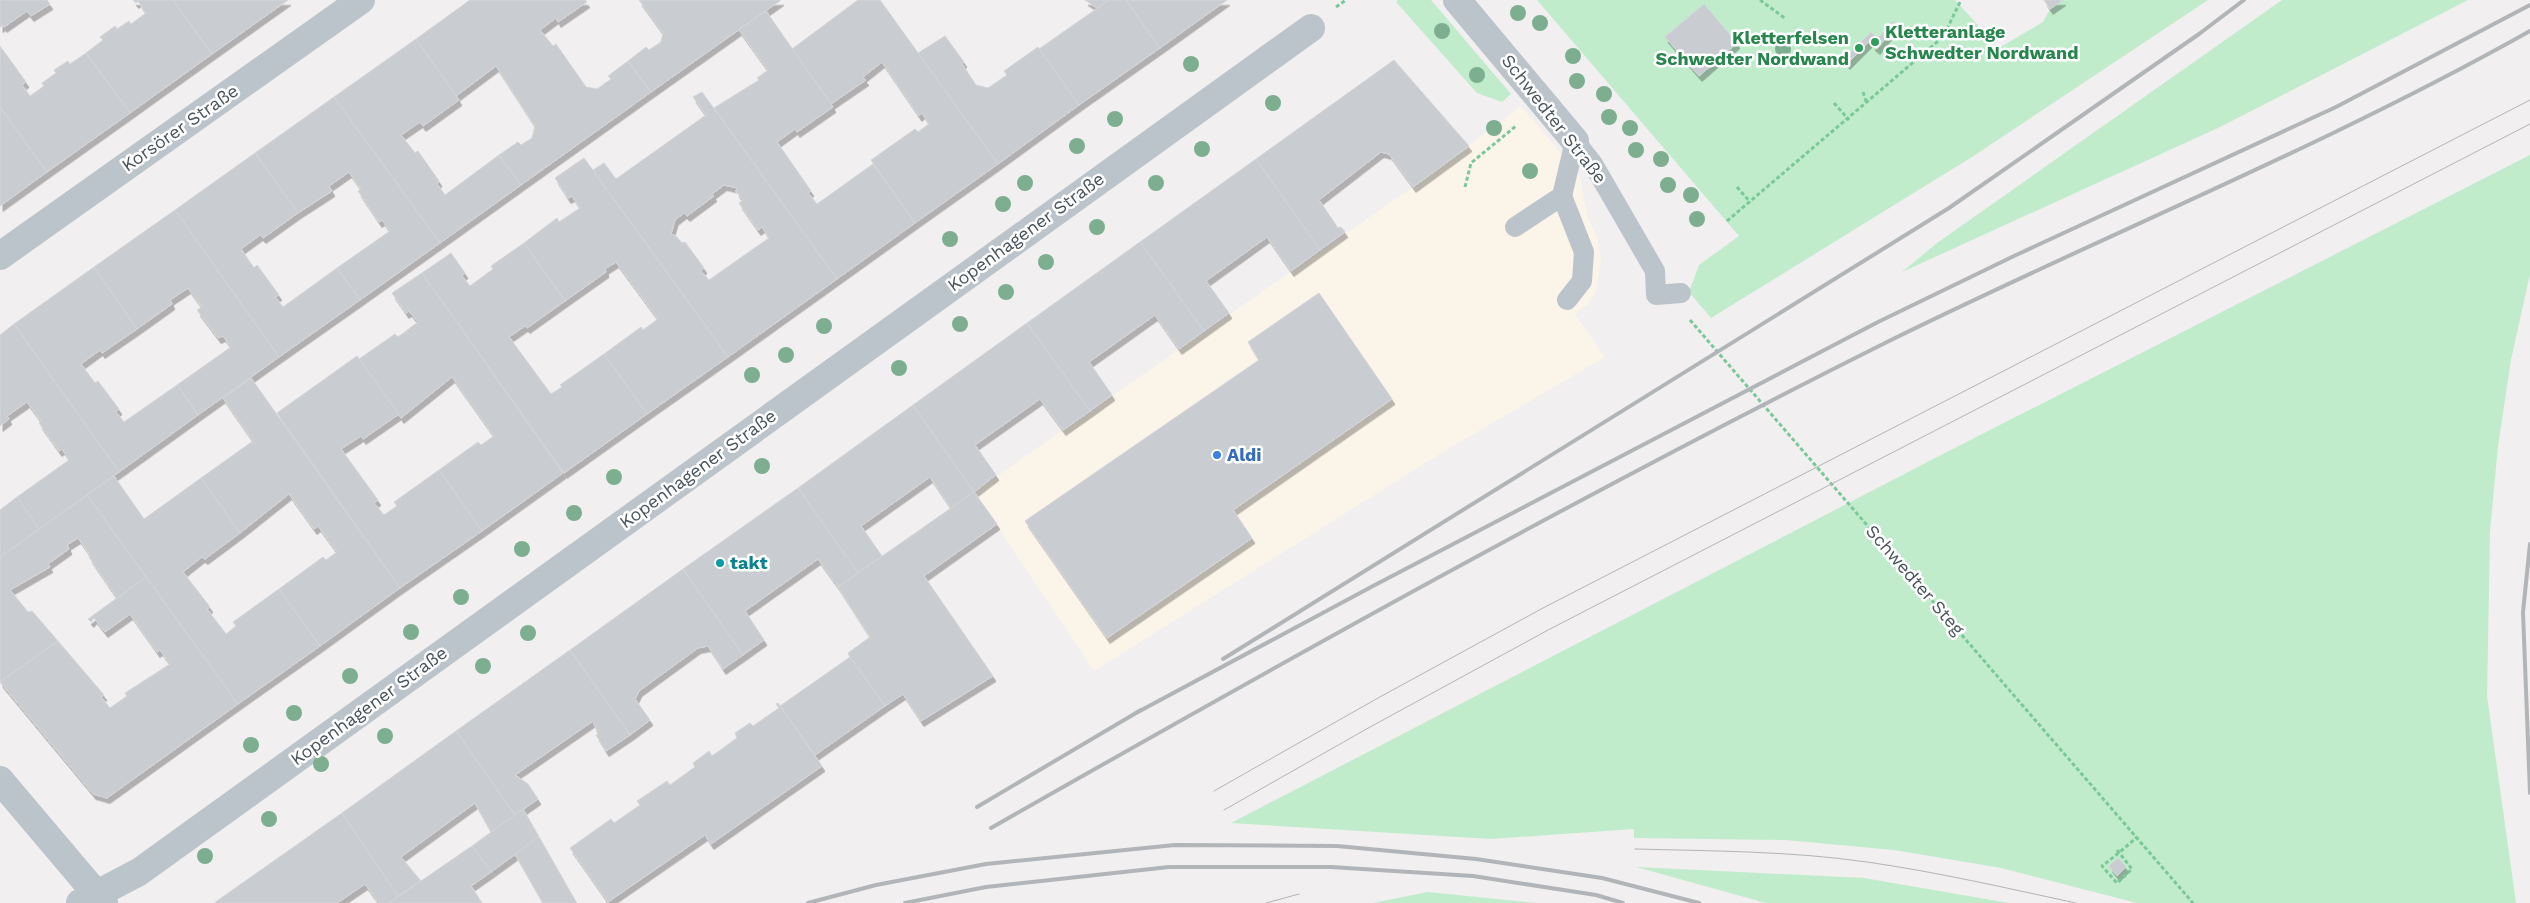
<svg xmlns="http://www.w3.org/2000/svg" width="2530" height="903" viewBox="0 0 2530 903" font-family="'Work Sans',sans-serif">
	<style>
		.commercial { fill: #fbf4e9 }
		.green { fill: #c0eccc }
		.building { fill: #c9ccd1; stroke: #d3d5da; fill-rule: evenodd; filter: url(#shadow) }
		.lines { fill: none; stroke-linecap: round; stroke-linejoin: round }
		.path { stroke: #7ac899; stroke-width: 3; stroke-dasharray: 4 2.5; stroke-linecap: butt }
		.service { stroke: #bbc4cb; stroke-width: 20 }
		.minor { stroke: #bbc4cb; stroke-width: 28 }
		.tram { stroke: #b1b5b8; stroke-width: 1 }
		.rail { stroke: #b1b5b8; stroke-width: 4 }
		.tree { fill: #7cae8f }
		.leisure-dot { fill: #2e9e5b; stroke: #fff; stroke-width: 2 }
		.shop-dot { fill: #3f7fe0; stroke: #fff; stroke-width: 2 }
		.culture-dot { fill: #0f9aa8; stroke: #fff; stroke-width: 2 }
		.labels { text-anchor: middle; stroke-width: 5; stroke-linejoin: round; paint-order: stroke }
		.leisure-label { font-size: 18px; font-weight: bold; fill: #27864d; stroke: #fff; text-anchor: start }
		.street-label { font-size: 18px; fill: #48545b; stroke: #fff }
		.shop-label { font-size: 18px; font-weight: bold; fill: #366cbe; stroke: #fff; text-anchor: start }
		.culture-label { font-size: 18px; font-weight: bold; fill: #0d838f; stroke: #fff; text-anchor: start }
	</style>
	<defs>
		<filter id="shadow"><feDropShadow dx="3" dy="5.5" stdDeviation="0" flood-color="#0004"/></filter>
	</defs>
	<rect width="100%" height="100%" fill="#f1efef"/>
	<path class="commercial" d="M1521,106L1580,176L1587,215L1597,238L1601,260L1596,292L1588,304L1575,314L1605,357L1438,455L1094,671L974,492L1413,187Z"/>
	<g class="green">
		<path d="M1398,0H1431L1511,94L1502,102L1477,93L1396,2Z"/>
		<path d="M1537,0H1955L1999,48L2043,22L2050,9L2063,0H2208L1972,157L1711,318L1689,292L1699,265L1739,236Z"/>
		<path d="M2282,0H2468L2218,128L1902,272L1937,243Z"/>
		<path d="M2530,155V274L2511,360L2498,446L2490,532L2487,696L2516,903H2137L2001,868L1894,850L1785,840L1634,838V829L1491,839L1231,823L1939,456Z"/>
		<path d="M1636,867L1864,878L2009,903H1766Z"/>
		<path d="M1428,892L1537,903H1373Z"/>
	</g>
	<g class="building">
		<path d="M0,0H47L50,4L31,16L27,11L4,27L3,25L0,27Z"/>
		<path d="M133,0H173L212,54L130,113L86,53L103,40L100,37L115,26L117,29L129,21L131,24L146,13L138,1L136,3Z"/>
		<path d="M173,0H288L212,54Z"/>
		<path d="M470,0H585L587,2L558,22L556,18L540,30L553,46L556,44L586,87L597,89L611,79L608,76L628,61L651,92L521,185L499,155L518,142L521,145L532,138L535,126L496,66L456,96L416,39Z"/>
		<path d="M639,0H781L651,92L628,61L646,47L649,50L661,42L663,33Z"/>
		<path d="M858,0H880L998,164L915,223L871,160L915,129L918,132L929,124L922,113L919,116L882,62L863,77L866,80L831,104L792,49Z"/>
		<path d="M1085,0H1109L1097,8Z"/>
		<path d="M1109,0H1126L1160,48L1079,105L1039,49Z"/>
		<path d="M1126,0H1227L1160,48Z"/>
		<path d="M2044,0H2063L2050,9Z"/>
		<path d="M1704,4L1737,43L1699,76L1665,37Z"/>
		<path d="M766,11L833,107L797,132L795,129L777,142L811,191L808,193L817,204L873,164L915,223L837,279L714,108L759,80L757,78L768,70L739,30Z"/>
		<path d="M1893,21L1897,24L1877,49L1872,45Z"/>
		<path d="M1871,32L1875,36L1847,64L1843,60Z"/>
		<path d="M945,36L964,62L962,64L976,85L988,88L1007,75L1004,71L1038,47L1079,105L998,164L918,53Z"/>
		<path d="M416,39L459,100L423,126L420,122L401,135L415,153L418,151L439,181L437,184L445,195L499,155L521,185L440,243L334,97Z"/>
		<path d="M0,46L26,82L22,85L30,96L44,86L42,83L56,73L54,70L68,61L70,64L86,53L130,113L47,172L0,107Z"/>
		<path d="M1394,60L1469,146L1413,187L1389,154L1381,152L1319,200L1338,228L1341,227L1345,232L1320,250L1256,159Z"/>
		<path d="M702,92L837,279L728,357L593,170L604,163L616,179L706,115L693,97ZM724,185L737,188L736,191L743,200L739,203L758,230L762,227L769,238L709,280L701,271L704,268L685,242L682,243L676,236L671,234L675,220L684,213L687,216L714,196L712,194Z"/>
		<path d="M334,97L440,243L360,300L337,268L390,231L382,220L379,222L358,191L361,189L349,172L329,186L332,191L298,213L255,153Z"/>
		<path d="M0,107L47,172L0,206Z"/>
		<path d="M255,153L298,213L263,238L260,235L241,249L254,268L257,265L279,295L275,297L283,307L337,268L360,300L279,357L175,210Z"/>
		<path d="M584,158L728,357L647,414L604,354L641,327L643,330L658,319L616,262L605,269L606,272L565,301L524,243L557,218L559,222L580,208L572,196L568,198L555,178Z"/>
		<path d="M1256,159L1320,250L1291,271L1267,237L1206,281L1229,313L1204,331L1140,242Z"/>
		<path d="M175,210L279,357L198,415L177,385L231,347L223,336L218,338L197,310L202,307L188,288L170,300L172,304L137,329L94,267Z"/>
		<path d="M1140,242L1204,331L1179,349L1155,315L1089,362L1112,395L1090,411L1027,323Z"/>
		<path d="M524,243L565,301L527,328L525,326L509,337L551,394L562,387L560,385L604,354L647,414L564,473L422,273L451,253L465,273L462,276L470,286L493,269L491,266Z"/>
		<path d="M94,267L137,329L102,353L100,350L81,364L95,383L98,381L119,409L116,412L124,422L177,385L198,415L119,472L14,324Z"/>
		<path d="M422,273L563,473L482,531L439,470L478,442L481,445L494,436L452,377L401,418L359,359L395,334L398,337L418,322L409,311L406,313L392,293Z"/>
		<path d="M1319,293L1392,399L1233,510L1252,538L1107,638L1025,521L1259,360L1248,342Z"/>
		<path d="M1027,323L1090,411L1063,430L1040,399L975,445L996,475L974,492L913,405Z"/>
		<path d="M14,324L119,472L39,529L17,497L69,460L62,449L59,451L39,423L41,421L27,402L7,416L9,419L0,426V335Z"/>
		<path d="M357,356L399,414L363,439L361,436L341,449L378,500L374,503L384,515L397,506L394,502L439,470L482,531L400,588L277,413Z"/>
		<path d="M251,378L400,588L320,646L279,589L323,557L326,560L337,552L318,526L314,529L289,494L240,533L201,478L253,441L223,398Z"/>
		<path d="M913,405L974,492L951,508L930,477L861,526L882,556L858,573L798,488Z"/>
		<path d="M114,476L144,519L201,478L240,533L205,559L202,557L183,572L210,607L207,609L226,634L236,626L233,622L279,589L320,646L238,704L87,495Z"/>
		<path d="M798,488L858,573L838,587L818,559L745,611L764,640L743,655L683,569Z"/>
		<path d="M974,492L997,524L924,576L993,676L921,721L903,694L885,706L850,657L848,653L870,637L838,587Z"/>
		<path d="M87,495L146,577L117,598L89,557L91,556L78,538L67,545L69,549L48,564L50,567L10,590L28,612L32,611L58,641L0,682V557Z"/>
		<path d="M17,497L39,529L0,557V510Z"/>
		<path d="M683,569L743,655L723,669L708,646L698,648L639,691L635,699L650,720L630,735L570,650Z"/>
		<path d="M146,577L238,704L107,798L93,794L0,682L58,641L104,695L101,697L110,708L127,696L125,693L170,664L160,650L157,652L130,614L105,632L94,618L91,622L88,619Z"/>
		<path d="M570,650L630,735L606,751L596,735L598,734L593,721L515,775L528,784L538,799L515,815L456,731Z"/>
		<path d="M850,657L885,706L815,755L780,706Z"/>
		<path d="M778,703L822,766L711,844L705,835L608,902L570,848L611,819L614,823L640,805L637,801L667,781L670,785L695,767L693,763L709,751L712,756L737,738L735,733L750,723L753,726L779,708L776,704Z"/>
		<path d="M456,731L515,815L491,832L475,803L401,857L421,881L398,896L342,813Z"/>
		<path d="M523,809L539,837L491,872L472,846Z"/>
		<path d="M342,813L398,896L389,903H379L365,884L337,903H214Z"/>
		<path d="M539,837L576,902L574,903H543L515,854Z"/>
		<path d="M472,846L491,872L471,886L482,903H389Z"/>
		<path d="M2118,858L2126,867L2117,876L2109,866Z"/>
	</g>
	<g class="lines">
		<g class="path">
			<path d="M1760,0L1786,19"/>
			<path d="M1336,7L1346,0"/>
			<path d="M1863,92L1867,104"/>
			<path d="M1834,103L1849,120"/>
			<path d="M1465,187L1471,163L1516,126"/>
			<path d="M1737,187L1750,202"/>
			<path d="M1727,221L1943,37L1961,0"/>
			<path d="M1690,320L2193,903"/>
			<path d="M2117,850L2132,869L2117,883L2102,866C2114,857 2126,847 2137,837"/>
		</g>
		<g class="service">
			<path d="M1575,141L1593,164L1655,271L1656,295L1681,293"/>
			<path d="M1562,196L1584,252L1582,281L1567,300"/>
			<path d="M1515,227L1562,196L1575,141"/>
		</g>
		<g class="minor">
			<path d="M1457,0L1575,141"/>
			<path d="M0,256L361,0"/>
			<path d="M0,780L104,903"/>
			<path d="M80,903L139,872L1311,28"/>
		</g>
		<g class="tram">
			<path d="M1214,791L1378,698L1543,608L2530,100"/>
			<path d="M1224,810L1370,727L1550,629L2530,124"/>
			<path d="M1635,849C1712,851 1790,851 1867,862C1937,872 2006,888 2076,903"/>
			<path d="M1266,903L1299,894"/>
		</g>
		<g class="rail">
			<path d="M2530,544L2523,612L2530,793"/>
			<path d="M1223,659L1949,208L2199,34L2244,0"/>
			<path d="M1136,713L1373,586L1878,322L2014,256L2336,107L2530,5"/>
			<path d="M977,807L1141,710"/>
			<path d="M991,828C1286,660 1583,494 1887,342C2101,236 2322,148 2530,31"/>
			<path d="M808,903L876,885L986,864L1175,845L1337,846L1476,859L1602,878L1699,903"/>
			<path d="M905,903L986,887L1169,867H1331L1473,876L1596,895L1623,903"/>
		</g>
	</g>
	<g class="tree">
		<circle cx="1518" cy="13" r="8"/>
		<circle cx="1540" cy="23" r="8"/>
		<circle cx="1442" cy="31" r="8"/>
		<circle cx="1783" cy="49" r="8"/>
		<circle cx="1573" cy="56" r="8"/>
		<circle cx="1191" cy="64" r="8"/>
		<circle cx="1477" cy="75" r="8"/>
		<circle cx="1577" cy="81" r="8"/>
		<circle cx="1604" cy="94" r="8"/>
		<circle cx="1273" cy="103" r="8"/>
		<circle cx="1609" cy="117" r="8"/>
		<circle cx="1115" cy="119" r="8"/>
		<circle cx="1494" cy="128" r="8"/>
		<circle cx="1630" cy="128" r="8"/>
		<circle cx="1077" cy="146" r="8"/>
		<circle cx="1202" cy="149" r="8"/>
		<circle cx="1636" cy="150" r="8"/>
		<circle cx="1661" cy="159" r="8"/>
		<circle cx="1530" cy="171" r="8"/>
		<circle cx="1025" cy="183" r="8"/>
		<circle cx="1156" cy="183" r="8"/>
		<circle cx="1668" cy="185" r="8"/>
		<circle cx="1691" cy="195" r="8"/>
		<circle cx="1003" cy="204" r="8"/>
		<circle cx="1697" cy="219" r="8"/>
		<circle cx="1097" cy="227" r="8"/>
		<circle cx="950" cy="239" r="8"/>
		<circle cx="1046" cy="262" r="8"/>
		<circle cx="1006" cy="292" r="8"/>
		<circle cx="960" cy="324" r="8"/>
		<circle cx="824" cy="326" r="8"/>
		<circle cx="786" cy="355" r="8"/>
		<circle cx="899" cy="368" r="8"/>
		<circle cx="752" cy="375" r="8"/>
		<circle cx="762" cy="466" r="8"/>
		<circle cx="614" cy="477" r="8"/>
		<circle cx="574" cy="513" r="8"/>
		<circle cx="522" cy="549" r="8"/>
		<circle cx="461" cy="597" r="8"/>
		<circle cx="411" cy="632" r="8"/>
		<circle cx="528" cy="633" r="8"/>
		<circle cx="483" cy="666" r="8"/>
		<circle cx="350" cy="676" r="8"/>
		<circle cx="294" cy="713" r="8"/>
		<circle cx="385" cy="736" r="8"/>
		<circle cx="251" cy="745" r="8"/>
		<circle cx="321" cy="764" r="8"/>
		<circle cx="269" cy="819" r="8"/>
		<circle cx="205" cy="856" r="8"/>
	</g>
	<g class="leisure-dot">
		<circle cx="1875" cy="42" r="5"/>
		<circle cx="1859" cy="48" r="5"/>
	</g>
	<circle class="shop-dot" cx="1217" cy="455" r="5"/>
	<circle class="culture-dot" cx="720" cy="563" r="5"/>
	<g class="labels">
		<g class="leisure-label">
			<text x="1885" y="38">Kletteranlage<tspan x="1885" dy="21">Schwedter Nordwand</tspan></text>
			<text x="1849" y="44" text-anchor="end">Kletterfelsen<tspan x="1849" dy="21">Schwedter Nordwand</tspan></text>
		</g>
		<g class="street-label">
			<text transform="translate(1554 119) rotate(52)" y="6">Schwedter Straße</text>
			<text transform="translate(180 128) rotate(-35)" y="6">Korsörer Straße</text>
			<text transform="translate(1026 232) rotate(-36)" y="6">Kopenhagener Straße</text>
			<text transform="translate(698 469) rotate(-36)" y="6">Kopenhagener Straße</text>
			<text transform="translate(1915 580) rotate(49)" y="6">Schwedter Steg</text>
			<text transform="translate(369 706) rotate(-36)" y="6">Kopenhagener Straße</text>
		</g>
		<g class="shop-label">
			<text x="1227" y="461">Aldi</text>
		</g>
		<g class="culture-label">
			<text x="730" y="569">takt</text>
		</g>
	</g>
</svg>
